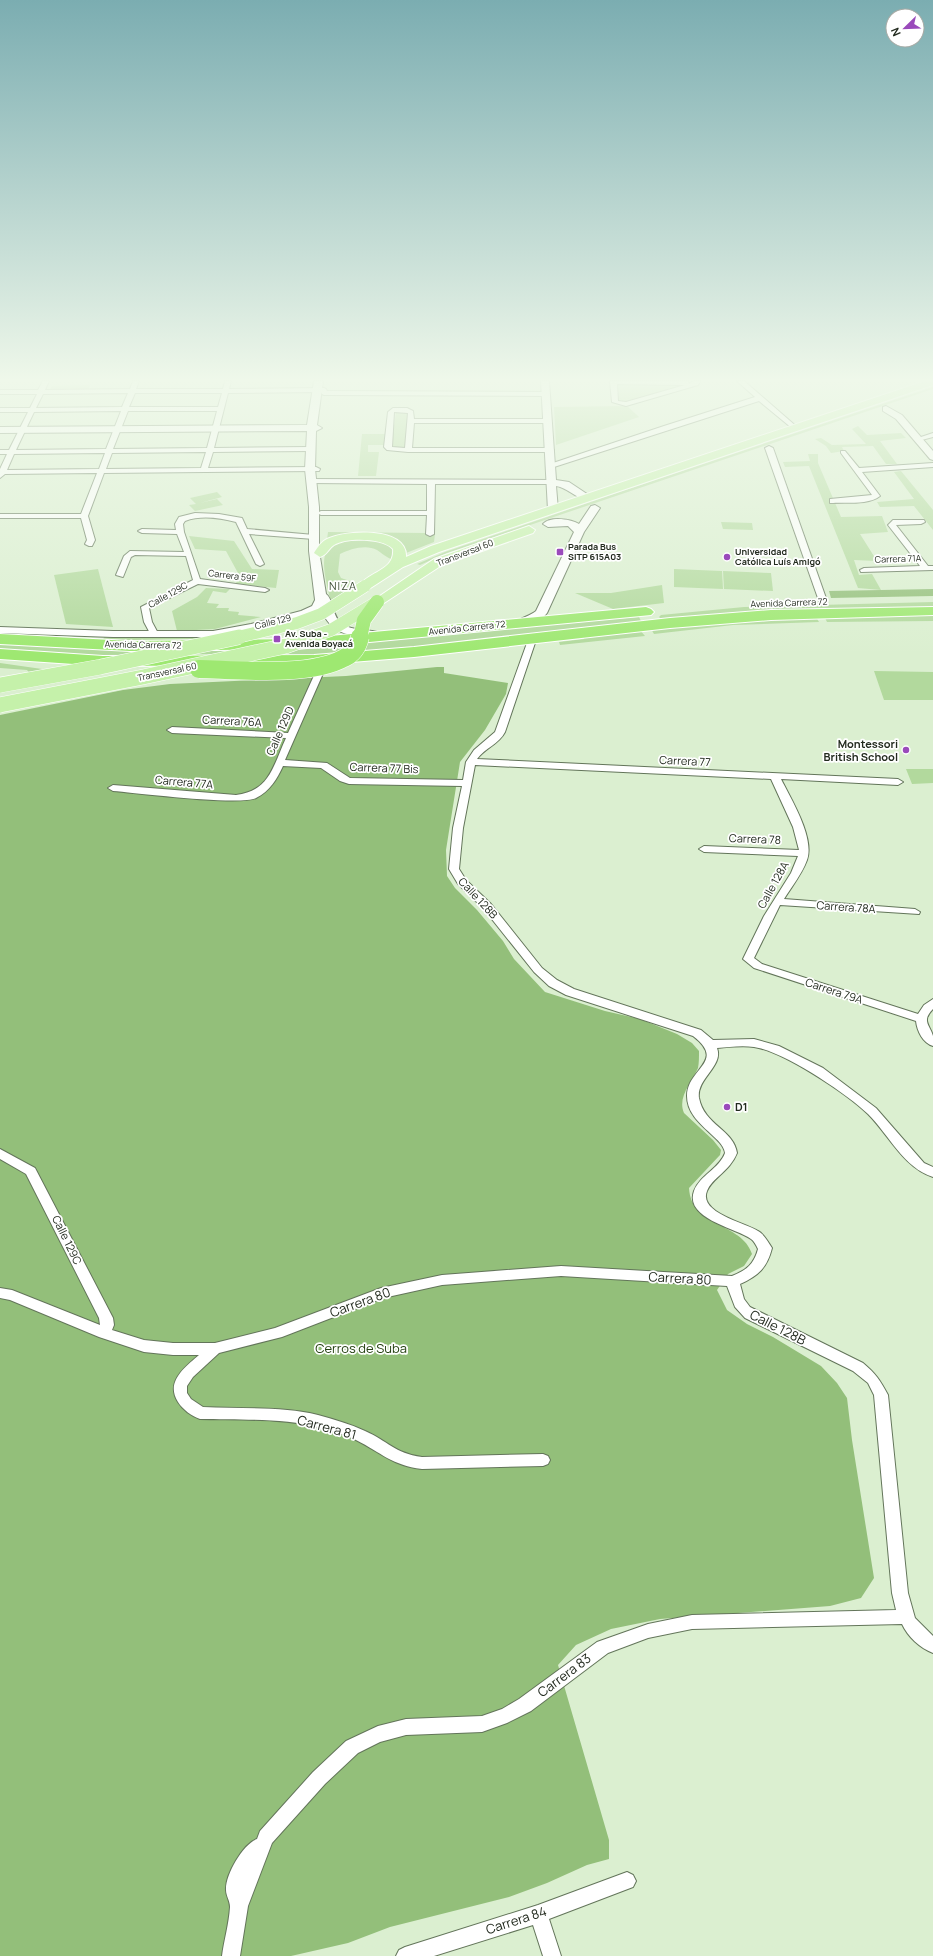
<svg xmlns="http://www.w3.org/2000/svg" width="933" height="1956" viewBox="0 0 933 1956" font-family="Manrope,sans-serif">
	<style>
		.green { fill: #b2d99d }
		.forest { fill: #93bf7a }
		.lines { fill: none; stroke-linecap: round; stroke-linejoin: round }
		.street-casing { stroke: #63755a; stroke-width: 2 }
		.secondary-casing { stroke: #63755a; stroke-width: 2 }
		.primary-casing { stroke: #fff; stroke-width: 2 }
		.highway-casing { stroke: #fff; stroke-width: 2 }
		.street { fill: #fff; fill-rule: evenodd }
		.secondary { fill: #fff; fill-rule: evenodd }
		.primary { fill: #c5f1aa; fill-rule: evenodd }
		.highway { fill: #9ee871; fill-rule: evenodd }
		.primary-bridge-far1-casing { stroke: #fff; stroke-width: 13; stroke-linecap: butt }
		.primary-bridge-casing { stroke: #fff; stroke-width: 16; stroke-linecap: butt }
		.highway-bridge-far1-casing { stroke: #fff; stroke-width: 15; stroke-linecap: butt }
		.highway-bridge-casing { stroke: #fff; stroke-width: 19; stroke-linecap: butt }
		.primary-bridge-far1 { stroke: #c5f1aa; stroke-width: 12 }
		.primary-bridge { stroke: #c5f1aa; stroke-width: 15 }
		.highway-bridge-far1 { stroke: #9ee871; stroke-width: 14 }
		.highway-bridge { stroke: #9ee871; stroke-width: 18 }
		.poi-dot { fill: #9a4abb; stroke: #fff; stroke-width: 1.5 }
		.labels { text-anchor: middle; stroke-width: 3.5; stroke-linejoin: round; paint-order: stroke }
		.far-poi-label { font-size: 9px; font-weight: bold; fill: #232b1f; stroke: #fff; text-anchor: start }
		.far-street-label { font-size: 9px; fill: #232b1f; stroke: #fff }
		.far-quarter-label { font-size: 11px; letter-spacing: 1px; fill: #425239; stroke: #fff }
		.street-label { font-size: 11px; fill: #232b1f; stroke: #fff }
		.poi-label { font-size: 11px; font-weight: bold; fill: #232b1f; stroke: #fff; text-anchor: end }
		.near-street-label { font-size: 13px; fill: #232b1f; stroke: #fff }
		.near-park-label { font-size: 13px; fill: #244111; stroke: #fff }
	</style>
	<rect width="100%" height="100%" fill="#dbefd0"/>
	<g class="green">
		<path d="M618,384L680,385V387L631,402L619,401Z"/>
		<path d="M90,385L88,390L49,391L52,386Z"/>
		<path d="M933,387V389L447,553L420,565L417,564L445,552L614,494Z"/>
		<path d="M627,406L639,417L556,445L554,407Z"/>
		<path d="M396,412L409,413L405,449L391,447Z"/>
		<path d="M858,426L867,435L901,433L906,438L880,441L897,464H886L873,446L842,447L844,451L831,453L826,446L815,439L821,438L832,445L866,444L852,429Z"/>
		<path d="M362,434H385L384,445H368V452H379L376,476H358Z"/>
		<path d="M808,454H818V463L841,517L882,516L888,532L860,534L877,561L854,560L859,575L872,574L881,590L858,588L809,466L785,467L783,462L810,461Z"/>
		<path d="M901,471L933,510V530L914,506L880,507L877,502L914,499L894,472Z"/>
		<path d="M217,492L222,497L200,503L217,499L223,505L195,511L189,505L196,504L190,498Z"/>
		<path d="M721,522L752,523L753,530L723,529Z"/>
		<path d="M328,532L425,533L435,534L434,542L406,553L403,547L394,539L327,540Z"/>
		<path d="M189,536L234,541L252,569L279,570L276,588L236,584L238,573L226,551L195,549Z"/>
		<path d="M378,539L395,549L394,560C387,558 383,554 377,550C366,544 350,549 340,554L338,572L341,578L356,583L331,603C328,584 313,547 340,540C351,537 366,539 378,539Z"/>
		<path d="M98,569L113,627L66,624L54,575Z"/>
		<path d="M674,569L722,571L723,589L674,587Z"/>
		<path d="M723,571L771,573L773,591L724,589Z"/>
		<path d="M662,585L664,603L613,609L575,593H611Z"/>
		<path d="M206,588L230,589L226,593L213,591L207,603L219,604L216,608H229L228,611L239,612L238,615L261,617L215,629L177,631L172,611L197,597Z"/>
		<path d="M933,602V607L661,619L659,617L661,615L744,607Z"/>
		<path d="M933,614V621L827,622L824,616Z"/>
		<path d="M639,617L641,621L358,655L106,659L0,650V643L327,646L477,630Z"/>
		<path d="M816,617L819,622L733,625L654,634L650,627Z"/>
		<path d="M639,629L645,636L560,645L559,642L584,639L583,635Z"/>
		<path d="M105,636H210L243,643L102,641Z"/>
		<path d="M0,663L56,671L32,676L27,670L0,668Z"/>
		<path d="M874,671L933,672V700H884Z"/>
		<path d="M906,769H933V783L912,784Z"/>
	</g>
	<g class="forest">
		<path d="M933,589V596L831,598L829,591Z"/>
		<path d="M437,667H444V673L508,683L506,694L485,730L460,762L446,850L447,876L455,888L477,910L503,941L514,959L545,992L605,1011L640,1019L677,1034L692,1043L699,1051C699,1057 699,1063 698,1068C692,1082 677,1097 684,1113L713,1140L721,1150L720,1155L689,1188C691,1228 742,1222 752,1254L744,1266L728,1274L717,1290L727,1310L747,1324L773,1337L821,1366L837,1383L847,1398L852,1440L874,1578L861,1598L830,1606L660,1619L611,1629L576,1645L558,1665L609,1840V1859L587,1865L547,1883L509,1897L390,1927L348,1943L291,1956H0V715L123,690L170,684L346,676Z"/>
	</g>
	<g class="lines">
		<g class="street-casing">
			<g id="street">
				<path d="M43,381H49L45,390L130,389L133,381H139L136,389H223L225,381H231L229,389L324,388L326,389L327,391L546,392L549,394L546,396L324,395L322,394L321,392L228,393L214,448L310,447L314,449L310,451L213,452L208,468L316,467L320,469L319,471L104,473L88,516L95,540L92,546H89L85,544L87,540L81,518H0V514H81L97,473L5,474L0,478V469L7,454H0V450H9L28,412H0V408H30L37,394H0V390H38ZM128,393L122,407L36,408L43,394ZM135,393H222L218,407H129ZM121,411L106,449L16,450L34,412ZM128,411H217L207,448L113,449ZM206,452L201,468L106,469L112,453ZM105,453L99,469L7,470L14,454Z"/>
				<path d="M688,381L689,384L694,381H700L698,385L626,406L612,402L610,381ZM617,384L685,385L626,402L618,401Z"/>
				<path d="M737,381H744L797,427V429H793L759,401L554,467L547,465L664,426L755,397Z"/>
				<path d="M393,408H407L413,411L414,419H548L551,421L548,423H414L412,448H550L554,450L550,452H408L387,450L384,447L388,412ZM394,412L408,413L405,448L392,447Z"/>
				<path d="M933,433V437L918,441L915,439Z"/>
				<path d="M769,446L773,448L827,601L826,603H820L819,601L765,448Z"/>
				<path d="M841,451H845L859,468L933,463V467L862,472L880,496C869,505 847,502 833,503H830V499L872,495L841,453Z"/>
				<path d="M308,479L552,480L556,482L552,484H435L434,534L430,536L426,534L427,515H321L317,513L321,511H427V484L311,483H308Z"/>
				<path d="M195,513L219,514L242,518L247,529L314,535L318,537L314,539L249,534L264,564L260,566L256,564L236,522C219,518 202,515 185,521L183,524L184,532L200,579L265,588L269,590L265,592L198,584L149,608L152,622L159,635L158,637H152L144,622L141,607L193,580L186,556L135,555L131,557L123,577L116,575L124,556L130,551L184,552L177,534L142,533L138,531L142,529L176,530L175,524L179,517Z"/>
				<path d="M893,520H924L925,522L921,524L896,525L928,566H933V570L861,572L860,570L864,568L920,566L888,525Z"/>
				<path d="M531,640L535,643L505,732C499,744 485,748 477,759L898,779L903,782L898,785L781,779C791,799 815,838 807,860C802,874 792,886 784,899L915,909L920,912L919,914L780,905L754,958L762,964L918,1014L924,1005L933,999V1009C921,1021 930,1025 933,1036C933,1039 933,1043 933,1046C923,1043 917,1031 916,1021L754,968L743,959L764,916L791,873L798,856L704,852L699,849L704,846L799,850L793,827L771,779L475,765L463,828L459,869L466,880L491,904L542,968L557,980L574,989L701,1030L713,1040L754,1039L779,1046L823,1068L876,1108L924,1163L933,1167V1177C904,1168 889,1135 868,1114C846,1093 783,1051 754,1047C742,1045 729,1047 717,1048C724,1066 696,1079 699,1098C704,1125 734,1130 737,1153C730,1171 712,1178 707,1191C698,1213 746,1223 758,1231C764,1234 768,1242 772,1248C767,1268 758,1276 740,1284L744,1299L750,1307L863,1363C876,1374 880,1380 888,1395L908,1593L915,1618L933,1636V1653C920,1648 908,1637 902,1624L692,1629L648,1638L608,1653L531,1711L507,1723L482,1732L406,1735L380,1742L358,1753L325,1784L272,1843L248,1906L240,1956H222C224,1940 229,1924 230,1907C230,1901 226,1896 226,1890C225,1875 243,1844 257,1839L260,1831L313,1772L346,1741L378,1726L406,1719L482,1716L502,1709L519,1699L597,1642L648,1624L692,1615L896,1610L892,1593L874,1395L868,1383L853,1371L745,1318L735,1307L727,1286L561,1276L442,1285L383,1298L282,1337L219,1353L193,1377L187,1386V1393L191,1399L203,1407C239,1409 284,1406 318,1415C333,1419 350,1424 365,1431C388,1441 394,1453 422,1457L543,1454L548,1456L550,1460L548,1464L543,1466L422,1469C391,1465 382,1453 356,1440C345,1434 330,1430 318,1427C285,1418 236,1420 200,1419C192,1416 183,1410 178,1402C165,1382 185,1367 199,1355H173L144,1352L99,1337L10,1300L0,1298V1288L12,1290L100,1325L99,1318L26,1174L0,1159V1149L35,1168L113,1318L114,1325L112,1330L144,1340L173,1343H215L275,1328L381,1288L442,1275L561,1266L732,1276C747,1270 754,1264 758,1249C756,1245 754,1241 751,1239C736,1228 684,1219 694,1191C700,1175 719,1169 725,1153C723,1136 687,1124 687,1096C687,1068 727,1062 693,1036L566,995L549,986L534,972L483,908L458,884L449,869L453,828L462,786L349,784L340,781L321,768L283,766C277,779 270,791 256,798C239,806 138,793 113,791L108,788L113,785L236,795C270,791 273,766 286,738L172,733L167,730L172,727L288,733L317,669L321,666L325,669L285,760L327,763L350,778L463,780L466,762L474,750L495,732L527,643Z"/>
				<path d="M627,1872L633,1875L636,1881L633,1887L549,1919L561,1956H543L533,1925L434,1956H396L399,1950L405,1947L538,1905Z"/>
			</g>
		</g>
		<g class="secondary-casing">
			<g id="secondary">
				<path d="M314,381H323L317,425L322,428L316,431L315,469L319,507V551L326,594C333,598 332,617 342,624C353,631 366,629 377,632L379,634L377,636C371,638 364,637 358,636C339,634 328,627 321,609L309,615L256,629L213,637H113L0,633V627L113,631H213L251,624L301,611L312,606L315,600L309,551V507L305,469L307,431L0,433V427L307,425Z"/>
				<path d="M541,381H549L556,480L569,482L593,498L592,500C580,503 568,487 556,486L558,510L553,513L548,510Z"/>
				<path d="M886,406L902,415L933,451V460L930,459L896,419L883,411V407Z"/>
				<path d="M595,505L600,508L584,532L547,613C541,621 527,628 517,625L515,623C520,618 530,616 536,611L574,532L568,526L548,527L543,524C550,516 571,519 579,524L591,506Z"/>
			</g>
		</g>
		<g class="primary-casing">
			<g id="primary">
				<path d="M925,381H933V385L439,552L403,567L369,589H361L359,586C369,571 395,571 393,549C383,538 347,537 334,545C328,549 327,555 320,557L314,553C317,548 321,542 327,539C345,530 408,526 406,557L431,546Z"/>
				<path d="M529,526L535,530L533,533L442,565L381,605H373L371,602L434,559Z"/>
			</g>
		</g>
		<g class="highway-casing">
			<g id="highway">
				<path d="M646,607L651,609L654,612L651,615L297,649L130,651L0,644V634L130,641L297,639Z"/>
				<path d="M933,607V615L771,620L670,628L414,657L314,665L103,666L0,659V649L103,656L314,655L414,647L670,618L771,610Z"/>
			</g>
		</g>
		<use href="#street" class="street"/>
		<use href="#secondary" class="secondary"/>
		<use href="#primary" class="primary"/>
		<use href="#highway" class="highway"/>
		<g class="primary-bridge-far1-casing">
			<g id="primary-bridge-far1">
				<path d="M234,638L297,623L321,614L365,586"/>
				<path d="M308,638L331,630L377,602"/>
			</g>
		</g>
		<g class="primary-bridge-casing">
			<g id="primary-bridge">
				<path d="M0,685L100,667L239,637"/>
				<path d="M0,705L143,677L286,646L311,637"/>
			</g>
		</g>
		<g class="highway-bridge-far1-casing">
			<path id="highway-bridge-far1" d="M360,638L364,620L377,602"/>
		</g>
		<g class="highway-bridge-casing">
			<path id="highway-bridge" d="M199,669C239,670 310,677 344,658C353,654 358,646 360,637"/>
		</g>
		<use href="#primary-bridge-far1" class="primary-bridge-far1"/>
		<use href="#primary-bridge" class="primary-bridge"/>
		<use href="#highway-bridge-far1" class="highway-bridge-far1"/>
		<use href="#highway-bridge" class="highway-bridge"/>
	</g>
	<linearGradient id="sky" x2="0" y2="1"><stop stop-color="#7badb1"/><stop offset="0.58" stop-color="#eff8ea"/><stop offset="1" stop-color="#eff8ea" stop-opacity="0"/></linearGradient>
	<rect width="933" height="655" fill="url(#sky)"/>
	<g class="poi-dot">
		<rect x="556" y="548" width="8" height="8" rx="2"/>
		<circle cx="727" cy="557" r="4"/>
		<rect x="273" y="635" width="8" height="8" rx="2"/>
		<circle cx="906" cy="750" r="4"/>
		<circle cx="727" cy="1107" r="4"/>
	</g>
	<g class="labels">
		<g class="far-poi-label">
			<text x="568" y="550">Parada Bus<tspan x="568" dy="10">SITP 615A03</tspan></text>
			<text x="735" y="555">Universidad<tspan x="735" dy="10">Católica Luís Amigó</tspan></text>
			<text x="285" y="637">Av. Suba -<tspan x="285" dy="10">Avenida Boyacá</tspan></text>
		</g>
		<g class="far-street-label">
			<text transform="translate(465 553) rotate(-21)" y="3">Transversal 60</text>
			<text transform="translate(898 559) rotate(-2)" y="3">Carrera 71A</text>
			<text transform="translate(232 576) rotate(7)" y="3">Carrera 59F</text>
			<text transform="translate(168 595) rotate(-29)" y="3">Calle 129C</text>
			<text transform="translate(789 603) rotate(-2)" y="3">Avenida Carrera 72</text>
			<text transform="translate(273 622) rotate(-14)" y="3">Calle 129</text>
			<text transform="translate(467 628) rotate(-6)" y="3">Avenida Carrera 72</text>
			<text transform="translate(143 645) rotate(1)" y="3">Avenida Carrera 72</text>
			<text transform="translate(167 672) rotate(-12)" y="3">Transversal 60</text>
		</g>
		<g class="far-quarter-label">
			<text x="343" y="590">NIZA</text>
		</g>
		<g class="street-label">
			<text transform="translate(232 721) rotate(3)" y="4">Carrera 76A</text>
			<text transform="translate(280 731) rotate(-66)" y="4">Calle 129D</text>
			<text transform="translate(685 761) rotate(3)" y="4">Carrera 77</text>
			<text transform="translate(384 768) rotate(2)" y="4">Carrera 77 Bis</text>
			<text transform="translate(184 782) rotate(5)" y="4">Carrera 77A</text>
			<text transform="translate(755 839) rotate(2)" y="4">Carrera 78</text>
			<text transform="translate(773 885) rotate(-61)" y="4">Calle 128A</text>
			<text transform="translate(478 898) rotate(47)" y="4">Calle 128B</text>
			<text transform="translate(846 907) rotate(4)" y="4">Carrera 78A</text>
			<text transform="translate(834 991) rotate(18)" y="4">Carrera 79A</text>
			<text transform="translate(67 1240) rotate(64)" y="4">Calle 129C</text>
		</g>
		<g class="poi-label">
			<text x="898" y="748">Montessori<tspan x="898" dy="13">British School</tspan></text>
			<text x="735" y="1111" text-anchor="start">D1</text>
		</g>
		<g class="near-street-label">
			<text transform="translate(680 1278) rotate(3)" y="5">Carrera 80</text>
			<text transform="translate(360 1302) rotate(-20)" y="5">Carrera 80</text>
			<text transform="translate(778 1327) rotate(27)" y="5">Calle 128B</text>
			<text transform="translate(327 1427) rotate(15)" y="5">Carrera 81</text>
			<text transform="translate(564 1675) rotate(-37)" y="5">Carrera 83</text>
			<text transform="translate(516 1920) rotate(-18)" y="5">Carrera 84</text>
		</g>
		<g class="near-park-label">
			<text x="361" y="1353">Cerros de Suba</text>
		</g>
	</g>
	<g transform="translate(905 28) rotate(247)"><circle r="19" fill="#ffffff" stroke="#a7aaa5"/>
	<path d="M0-3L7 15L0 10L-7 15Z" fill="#9a4abb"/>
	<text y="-6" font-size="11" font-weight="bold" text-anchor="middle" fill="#232b1f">N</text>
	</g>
</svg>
